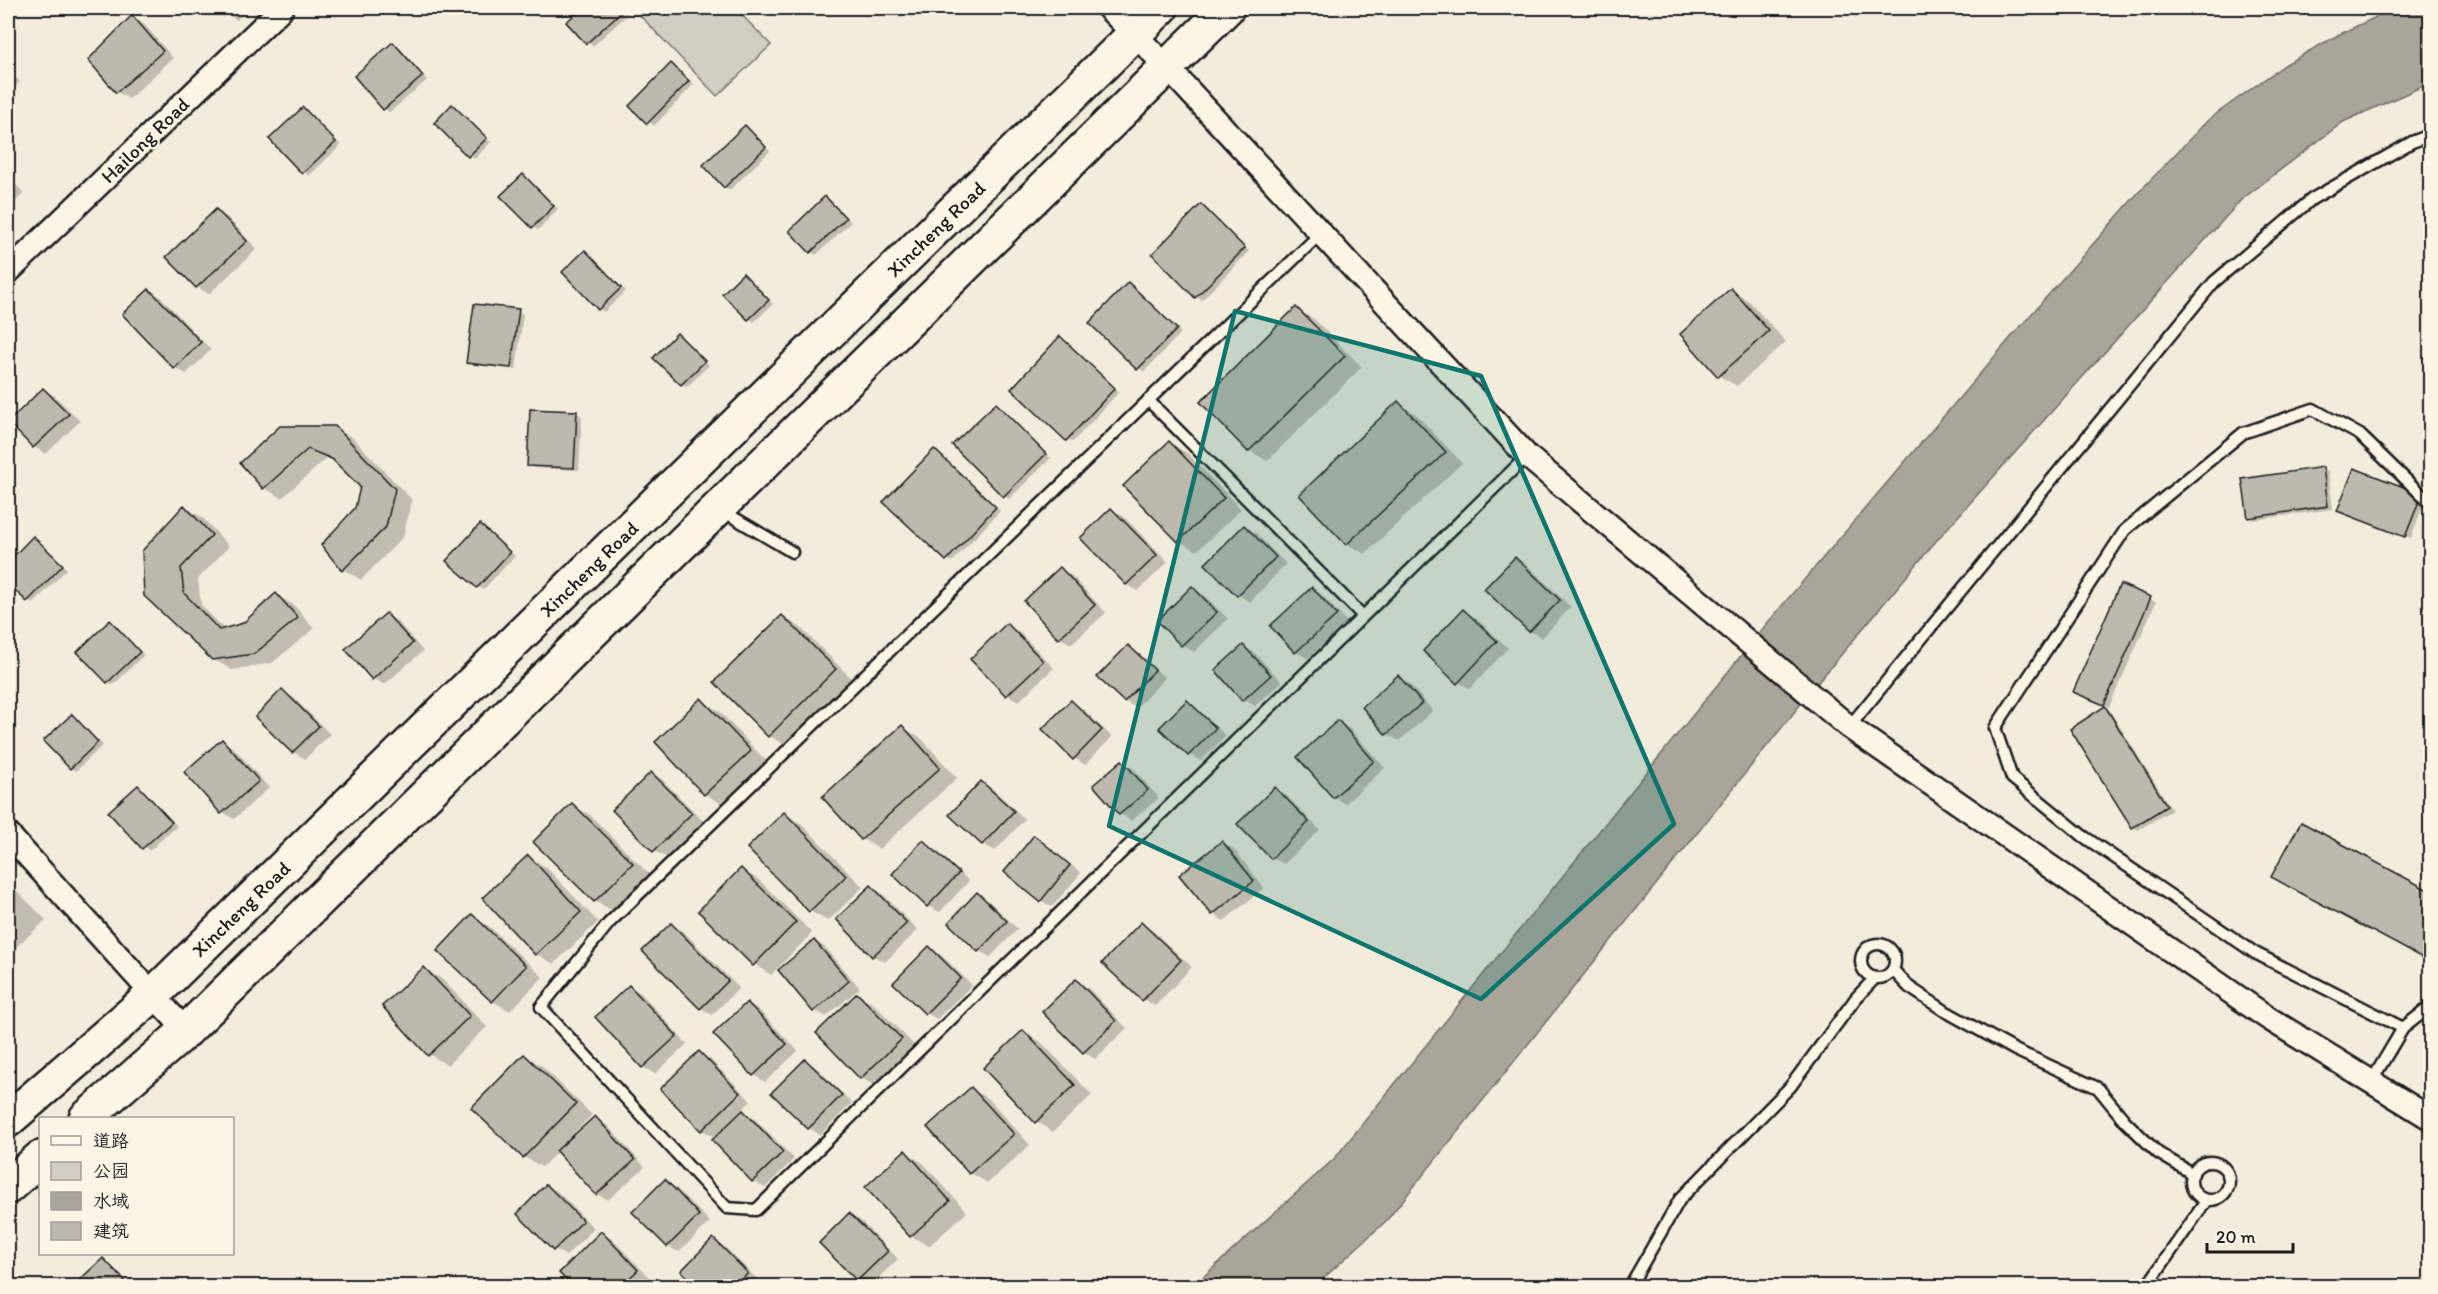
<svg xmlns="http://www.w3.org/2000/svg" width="2438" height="1294" viewBox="0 0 2438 1294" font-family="Itim,'LXGW WenKai TC',sans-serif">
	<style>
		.green { fill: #d3cec1; stroke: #78756e; stroke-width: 1.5 }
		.water { fill: #aaa59b; stroke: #716e68; stroke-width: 1.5 }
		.shadow { fill: #0003 }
		.building { fill: #beb9ae; stroke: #1c1c1c; stroke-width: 1.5 }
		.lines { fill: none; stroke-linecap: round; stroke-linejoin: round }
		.service-casing { stroke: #1c1c1c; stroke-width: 15 }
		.minor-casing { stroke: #1c1c1c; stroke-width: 27 }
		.primary-casing { stroke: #1c1c1c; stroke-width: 38 }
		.service { stroke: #fcf5e5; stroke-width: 10 }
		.minor { stroke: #fcf5e5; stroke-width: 22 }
		.primary { stroke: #fcf5e5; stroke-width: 33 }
		.marked { fill: #0f766e; fill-opacity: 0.2; stroke: #0f766e; stroke-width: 4.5; stroke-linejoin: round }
		.labels { text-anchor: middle; stroke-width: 4.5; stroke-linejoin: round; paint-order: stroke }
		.street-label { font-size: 20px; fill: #1c1c1c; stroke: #fcf5e5 }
	</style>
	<rect width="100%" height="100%" fill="#f3ecdd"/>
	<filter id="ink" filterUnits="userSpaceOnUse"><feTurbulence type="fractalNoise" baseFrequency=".0167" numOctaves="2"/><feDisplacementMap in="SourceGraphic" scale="12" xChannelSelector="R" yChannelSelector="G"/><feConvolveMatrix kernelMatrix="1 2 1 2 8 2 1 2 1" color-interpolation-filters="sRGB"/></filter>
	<g filter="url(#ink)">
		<path class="green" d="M633,8H735L771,45L717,96Z"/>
		<path class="water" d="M2395,8H2430V83L2343,122L2241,200L1936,541L1820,680L1387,1220L1315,1286H1193L1334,1159L1769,621L2013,335L2137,194L2209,119L2286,64L2340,34Z"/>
		<g class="shadow">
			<path d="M216,8H250L237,20Z"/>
			<path d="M585,8H622L628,14L593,46L569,23Z"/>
			<path d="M132,17L144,24L173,58L129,99L117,92L90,60Z"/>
			<path d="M394,44L399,47L427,80L390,112L384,109L356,76Z"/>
			<path d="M672,65L694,84L654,126L631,106Z"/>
			<path d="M8,69L20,82L8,93Z"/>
			<path d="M452,106L491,142L475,159L436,123Z"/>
			<path d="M303,109L341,145L309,176L271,139Z"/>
			<path d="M745,127L770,151L730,190L725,187Z"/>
			<path d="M523,176L558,209L538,230L533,227Z"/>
			<path d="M8,177L24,193L8,209Z"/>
			<path d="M825,198L851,222L816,255L811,252Z"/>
			<path d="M1202,206L1249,251L1202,300L1196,297Z"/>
			<path d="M217,211L228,218L257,249L209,294L197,287L169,257Z"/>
			<path d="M586,252L626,291L604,312L599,308Z"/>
			<path d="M743,275L773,304L754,322L749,319Z"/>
			<path d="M1128,284L1181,333L1144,372L1091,323Z"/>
			<path d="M150,290L161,297L211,350L186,374L174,367Z"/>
			<path d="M1731,290L1749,301L1786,342L1737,386L1719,376L1682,335Z"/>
			<path d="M1296,309L1314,319L1362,367L1267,461L1249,450Z"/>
			<path d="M518,311L523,314L516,370L473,365L468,362Z"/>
			<path d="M678,335L709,365L687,387L682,384Z"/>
			<path d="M1065,341L1119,392L1073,442L1067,439Z"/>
			<path d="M44,390L55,396L80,421L46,454L34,447L10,422Z"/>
			<path d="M1398,403L1416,414L1462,463L1365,554L1347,544L1301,495Z"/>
			<path d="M996,405L1051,458L1009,499L1004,496Z"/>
			<path d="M576,413L582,416L579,470L534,468L528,465Z"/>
			<path d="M334,428L353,438L412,500L403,537L361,580L343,569L361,486L338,463L327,458L282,498L264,488L242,464Z"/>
			<path d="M1169,443L1187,453L1241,509L1197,551L1179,541L1125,486Z"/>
			<path d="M934,451L1000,511L952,562L946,559Z"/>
			<path d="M2322,469L2328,472L2333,509L2254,520L2249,517Z"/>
			<path d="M2426,498L2411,538L2344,514Z"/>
			<path d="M184,507L202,517L229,546L198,579L201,605L225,630L244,625L276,595L294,605L314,629L272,663L232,670L213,659L146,595Z"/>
			<path d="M1111,510L1123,516L1168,562L1138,591L1126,584Z"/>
			<path d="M1244,527L1256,533L1286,564L1250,602L1238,595Z"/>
			<path d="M485,529L515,556L483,590L448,561Z"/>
			<path d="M33,538L67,569L33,604L8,580V564Z"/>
			<path d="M1515,558L1527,565L1571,607L1542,638L1530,631Z"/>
			<path d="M1060,569L1072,576L1106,613L1071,644L1059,637Z"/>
			<path d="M2121,586L2156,602L2109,707L2080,694Z"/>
			<path d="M1192,588L1204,595L1228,619L1194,652L1182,645L1159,621Z"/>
			<path d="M1312,589L1323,596L1347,622L1308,659L1296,652Z"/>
			<path d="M1464,611L1475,617L1508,648L1470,689L1458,682Z"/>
			<path d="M386,614L397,621L423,651L384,685L373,678Z"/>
			<path d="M782,617L800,627L853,680L787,746L769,736Z"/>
			<path d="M110,622L144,655L113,685L108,682Z"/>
			<path d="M1007,625L1019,632L1054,668L1019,701L1007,695Z"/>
			<path d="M1128,647L1140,654L1165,678L1136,708L1124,701Z"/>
			<path d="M1244,647L1255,653L1282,682L1255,706L1243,699Z"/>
			<path d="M1398,677L1410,684L1433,711L1399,741L1387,734Z"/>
			<path d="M282,691L294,698L330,734L305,759L293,752L257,717Z"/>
			<path d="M701,700L719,711L767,762L722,804L705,794Z"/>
			<path d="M1071,702L1083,709L1112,737L1085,765L1074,758Z"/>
			<path d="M1187,702L1198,709L1226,736L1201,761L1189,755Z"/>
			<path d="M2105,708L2110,711L2172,810L2138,830L2133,827Z"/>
			<path d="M72,716L103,745L76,771L71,768Z"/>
			<path d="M1338,722L1350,729L1385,768L1345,804L1334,797Z"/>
			<path d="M902,727L920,737L957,778L879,849L862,839Z"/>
			<path d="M222,741L234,748L269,788L234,819L222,812Z"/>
			<path d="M1122,762L1134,769L1159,798L1131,821L1120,814Z"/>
			<path d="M652,773L663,780L703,821L666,857L654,851Z"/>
			<path d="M982,783L993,789L1025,819L995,851L983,844L951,815Z"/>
			<path d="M138,787L177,826L149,851L111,812Z"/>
			<path d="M1276,789L1287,796L1320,830L1284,864L1272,858Z"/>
			<path d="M572,805L590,815L649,874L613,911L595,901L535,842Z"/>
			<path d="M784,814L802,824L863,887L828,921L810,911Z"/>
			<path d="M2301,824L2430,893V961L2273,876Z"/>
			<path d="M1034,837L1046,844L1081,873L1052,907L1040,900Z"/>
			<path d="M923,842L935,849L969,881L940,912L928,906Z"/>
			<path d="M1222,842L1234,849L1264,888L1224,921L1213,914Z"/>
			<path d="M529,857L546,867L598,922L554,964L536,954Z"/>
			<path d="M742,870L759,880L812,933L771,975L754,964Z"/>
			<path d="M8,882L46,920L17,946L8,1001Z"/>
			<path d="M871,887L883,894L918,930L885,962L873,956Z"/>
			<path d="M977,894L989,901L1018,929L990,957L978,950Z"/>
			<path d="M472,916L490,927L543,977L510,1011L492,1001Z"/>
			<path d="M1142,924L1153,931L1192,967L1155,1006L1143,999Z"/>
			<path d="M671,925L683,931L739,988L712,1015L701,1008Z"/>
			<path d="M814,941L826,948L860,988L826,1017L814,1010Z"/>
			<path d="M929,948L941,955L972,985L937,1019L926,1013Z"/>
			<path d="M424,969L442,979L487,1027L447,1065L429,1054Z"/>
			<path d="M1076,981L1088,988L1127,1028L1095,1059L1084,1052Z"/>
			<path d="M630,987L641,993L687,1044L655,1074L643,1067Z"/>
			<path d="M858,994L875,1005L919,1050L879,1088L861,1078L818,1033Z"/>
			<path d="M748,1003L759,1010L798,1051L765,1082L754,1075Z"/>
			<path d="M1024,1032L1041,1042L1092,1095L1053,1132L1036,1121Z"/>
			<path d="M699,1053L711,1060L751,1101L741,1111L755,1119L794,1159L765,1188L753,1181L716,1138L702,1130Z"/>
			<path d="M524,1055L542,1066L592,1115L575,1132L577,1134L595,1118L607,1125L645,1167L608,1200L597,1194L558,1151L542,1167L524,1157Z"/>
			<path d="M805,1061L817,1068L852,1103L820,1135L809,1128Z"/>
			<path d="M971,1089L989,1099L1030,1145L988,1183L970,1173Z"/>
			<path d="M905,1152L923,1163L967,1212L929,1246L911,1236Z"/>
			<path d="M665,1181L676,1188L710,1222L679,1252L667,1246Z"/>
			<path d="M547,1186L558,1192L594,1228L566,1256L554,1249Z"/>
			<path d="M850,1214L861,1221L898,1259L870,1286L858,1280Z"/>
			<path d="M601,1233L613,1240L649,1277L640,1286H574L561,1273Z"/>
			<path d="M713,1240L725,1247L759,1281L754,1286H699L683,1271Z"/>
			<path d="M103,1260L131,1286H75Z"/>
		</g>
		<g class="building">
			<path d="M583,8H621L623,10L586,44L566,22Z"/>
			<path d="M132,15L163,51L116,93L88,60Z"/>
			<path d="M393,42L423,76L383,110L354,76Z"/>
			<path d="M671,63L689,81L647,124L629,106Z"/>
			<path d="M452,104L487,138L468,157L434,123Z"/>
			<path d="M303,107L336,142L302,174L269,139Z"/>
			<path d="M745,125L766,147L724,188L703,165Z"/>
			<path d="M523,174L554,206L532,228L500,196Z"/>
			<path d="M825,196L846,218L810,253L789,231Z"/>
			<path d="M1201,204L1245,248L1195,298L1152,254Z"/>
			<path d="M216,209L247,241L196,288L166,257Z"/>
			<path d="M585,250L621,288L598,310L562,272Z"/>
			<path d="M743,273L769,300L748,320L722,294Z"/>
			<path d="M1128,282L1177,329L1137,370L1089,323Z"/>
			<path d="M1731,288L1769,331L1718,377L1680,334Z"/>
			<path d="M149,289L201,342L174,369L122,314Z"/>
			<path d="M474,304L519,309L511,368L466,363Z"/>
			<path d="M1296,307L1345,356L1248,452L1200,402Z"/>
			<path d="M677,333L705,361L681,385L653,358Z"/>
			<path d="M1060,336L1115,388L1066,441L1011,389Z"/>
			<path d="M43,388L69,414L33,448L8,422Z"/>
			<path d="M1398,401L1446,452L1346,545L1299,495Z"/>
			<path d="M996,403L1046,454L1003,497L952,445Z"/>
			<path d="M530,409L577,411L574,468L527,466Z"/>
			<path d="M280,426H335L395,489L386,527L342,571L321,545L355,508L360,487L332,459L308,449L263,489L240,463Z"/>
			<path d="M1169,441L1224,498L1178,542L1123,486Z"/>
			<path d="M934,449L996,507L946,561L883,502Z"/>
			<path d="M2323,467L2328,506L2248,518L2242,479Z"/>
			<path d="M2354,468L2422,494L2405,537L2337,511Z"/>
			<path d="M184,505L212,535L181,568L184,593L219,630L243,623L276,593L298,618L254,654L212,660L144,596L142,551Z"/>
			<path d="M1111,508L1157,555L1126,585L1080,538Z"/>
			<path d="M480,524L510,552L477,588L446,561Z"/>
			<path d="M1244,525L1276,557L1237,596L1205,564Z"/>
			<path d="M33,536L63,565L27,602L8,583V562Z"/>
			<path d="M1515,557L1560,600L1529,632L1484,589Z"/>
			<path d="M1060,567L1095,605L1058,639L1024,601Z"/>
			<path d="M2120,584L2151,597L2104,705L2073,692Z"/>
			<path d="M1192,586L1217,612L1181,646L1157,621Z"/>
			<path d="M1312,587L1337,615L1295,653L1270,626Z"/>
			<path d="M1463,609L1497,641L1457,684L1423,651Z"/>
			<path d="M386,613L413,643L372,680L345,649Z"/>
			<path d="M782,615L836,669L768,737L714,682Z"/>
			<path d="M110,620L140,652L107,683L77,652Z"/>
			<path d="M1007,623L1043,661L1006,696L970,659Z"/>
			<path d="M1128,645L1155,670L1124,702L1097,677Z"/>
			<path d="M1243,645L1271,675L1242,701L1215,670Z"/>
			<path d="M1398,675L1422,703L1386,735L1362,707Z"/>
			<path d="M282,689L319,726L292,753L255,717Z"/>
			<path d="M701,698L751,751L704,795L655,742Z"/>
			<path d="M1071,700L1102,730L1073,760L1042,729Z"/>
			<path d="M1187,700L1216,728L1188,756L1159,728Z"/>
			<path d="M2105,706L2167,806L2132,828L2070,729Z"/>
			<path d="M72,714L98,742L70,769L43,741Z"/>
			<path d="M1338,720L1374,761L1333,798L1297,757Z"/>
			<path d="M902,725L940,768L861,840L822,797Z"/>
			<path d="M222,739L259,781L221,814L184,772Z"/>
			<path d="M1122,760L1148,790L1119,815L1093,785Z"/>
			<path d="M651,772L692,813L653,852L612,810Z"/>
			<path d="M981,781L1014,811L982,845L949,815Z"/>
			<path d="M138,785L172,822L142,849L108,812Z"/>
			<path d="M1275,787L1309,822L1271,859L1237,824Z"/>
			<path d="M572,803L633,863L594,902L533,842Z"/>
			<path d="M784,812L846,876L809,912L747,848Z"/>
			<path d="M2301,822L2430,891V962L2271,877Z"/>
			<path d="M1034,835L1070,865L1040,902L1004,872Z"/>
			<path d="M923,840L959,873L927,907L892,874Z"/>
			<path d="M1222,841L1254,881L1212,915L1179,875Z"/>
			<path d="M528,855L581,912L535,955L482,898Z"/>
			<path d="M741,868L796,922L753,966L698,911Z"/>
			<path d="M871,885L907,923L872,957L836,919Z"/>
			<path d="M977,892L1007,921L978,952L948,923Z"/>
			<path d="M472,914L526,966L492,1002L437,951Z"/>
			<path d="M1141,922L1181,960L1142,1001L1102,963Z"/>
			<path d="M671,923L728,981L700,1009L642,951Z"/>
			<path d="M814,940L849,981L813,1012L778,970Z"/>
			<path d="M929,946L961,978L925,1014L893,983Z"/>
			<path d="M424,967L470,1016L428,1056L382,1006Z"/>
			<path d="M1076,979L1116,1021L1083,1053L1042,1012Z"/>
			<path d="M629,985L677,1036L642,1068L595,1017Z"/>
			<path d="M857,993L902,1039L860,1079L816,1033Z"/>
			<path d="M747,1002L787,1044L753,1076L713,1034Z"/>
			<path d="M1023,1030L1075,1085L1035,1123L983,1068Z"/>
			<path d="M699,1051L740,1093L701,1131L660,1089Z"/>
			<path d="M524,1054L576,1104L523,1158L471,1108Z"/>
			<path d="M805,1059L842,1095L808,1129L771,1093Z"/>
			<path d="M971,1087L1014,1134L969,1174L927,1127Z"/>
			<path d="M743,1110L783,1152L752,1182L712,1140Z"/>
			<path d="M595,1116L635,1160L596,1195L556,1151Z"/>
			<path d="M905,1150L950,1201L910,1237L865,1187Z"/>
			<path d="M665,1179L699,1215L667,1247L632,1212Z"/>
			<path d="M546,1184L583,1221L553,1251L517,1214Z"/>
			<path d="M849,1213L888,1251L857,1281L819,1243Z"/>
			<path d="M601,1231L638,1270L621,1286H572L559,1273Z"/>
			<path d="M713,1238L748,1273L736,1286H696L681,1271Z"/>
			<path d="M103,1258L130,1286H73Z"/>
		</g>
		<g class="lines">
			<g class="service-casing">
				<g id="service">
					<path d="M1321,233L609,923L541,1007L727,1208L756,1210L1527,456"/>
					<path d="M1148,400L1363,616"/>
					<path d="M721,510L792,552"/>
					<path d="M1849,727L2214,282L2312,199L2412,142L2430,135"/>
					<circle cx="1878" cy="961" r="17"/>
					<path d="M1893,970L1909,987L1945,1011L2015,1050L2098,1088L2125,1121L2158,1153L2193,1174"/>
					<path d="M2403,1028L2430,1007"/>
					<path d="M2371,1082L2403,1028L2255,953L2083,836L2012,778L1995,728L2125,530L2243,433L2313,409L2360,435L2430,503"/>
					<circle cx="2210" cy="1181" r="19"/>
					<path d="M1630,1286L1680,1199L1790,1087L1856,998L1874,979"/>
					<path d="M2147,1286L2206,1201"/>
				</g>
			</g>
			<g class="minor-casing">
				<g id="minor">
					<path d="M1108,8L1167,67L1527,456L1849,727L2268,1018L2430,1118"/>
					<path d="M8,272L282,8"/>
					<path d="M8,834L186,1031"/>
				</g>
			</g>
			<g class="primary-casing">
				<g id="primary">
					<path d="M86,1118L186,1031L1227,8"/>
					<path d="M8,1120L154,994L1161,8"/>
					<path d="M8,1187L40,1158"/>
				</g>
			</g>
			<use href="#service" class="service"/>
			<use href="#minor" class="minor"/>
			<use href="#primary" class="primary"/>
		</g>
	</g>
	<path class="marked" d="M1235,311L1481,376L1674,824L1481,999L1109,826Z"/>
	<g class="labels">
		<g class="street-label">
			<text transform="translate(145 140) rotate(-44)" y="7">Hailong Road</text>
			<text transform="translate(936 229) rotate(-44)" y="7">Xincheng Road</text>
			<text transform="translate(589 569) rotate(-44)" y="7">Xincheng Road</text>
			<text transform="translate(241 909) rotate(-44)" y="7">Xincheng Road</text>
		</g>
	</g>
	<rect width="2438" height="1294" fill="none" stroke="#fcf5e5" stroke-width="30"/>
	<rect x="15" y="15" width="2408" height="1264" fill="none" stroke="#1c1c1c" stroke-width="2" filter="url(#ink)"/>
	<rect x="39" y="1117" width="195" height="138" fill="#fcf5e5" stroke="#a29e95" stroke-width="1.5"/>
	<rect x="51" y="1136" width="30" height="9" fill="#fcf5e5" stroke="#a29e95" stroke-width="1.5"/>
	<text x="93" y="1147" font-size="18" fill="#1c1c1c">道路</text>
	<rect x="51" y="1162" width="30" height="18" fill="#d3cec1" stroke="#a29e95" stroke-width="1.5"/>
	<text x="93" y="1177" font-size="18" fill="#1c1c1c">公园</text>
	<rect x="51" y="1192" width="30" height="18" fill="#aaa59b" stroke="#a29e95" stroke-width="1.5"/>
	<text x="93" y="1207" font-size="18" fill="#1c1c1c">水域</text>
	<rect x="51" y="1222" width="30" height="18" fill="#beb9ae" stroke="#a29e95" stroke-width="1.5"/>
	<text x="93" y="1237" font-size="18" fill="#1c1c1c">建筑</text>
	<path d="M2207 1243v9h86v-9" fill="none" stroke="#1c1c1c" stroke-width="3"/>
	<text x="2216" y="1243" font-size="18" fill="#1c1c1c" stroke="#fcf5e5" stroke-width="4.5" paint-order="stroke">20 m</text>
</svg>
